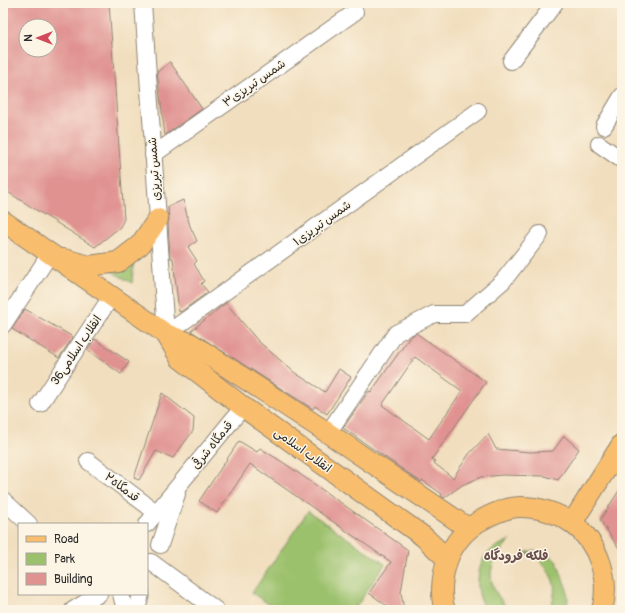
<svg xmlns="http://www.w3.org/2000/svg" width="625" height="613" viewBox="0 0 625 613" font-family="Pangolin,'Playpen Sans Arabic',sans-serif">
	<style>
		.green { fill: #9bc16c; stroke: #63764c }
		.building { fill: #e09291; fill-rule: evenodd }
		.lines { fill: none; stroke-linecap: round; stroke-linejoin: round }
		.minor-casing { stroke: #8e8474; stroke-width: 18 }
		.major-casing { stroke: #8e8474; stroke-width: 22 }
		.minor { stroke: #fff; stroke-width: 16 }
		.major { stroke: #f9be6d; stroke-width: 20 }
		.labels { text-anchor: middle; stroke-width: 3; stroke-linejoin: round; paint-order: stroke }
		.street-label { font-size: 12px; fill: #2b2b2b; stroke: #fcf5e5 }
		.neighbourhood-label { font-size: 13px; font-weight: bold; fill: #6a4f4f; stroke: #fcf5e5 }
	</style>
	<rect width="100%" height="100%" fill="#fcf5e5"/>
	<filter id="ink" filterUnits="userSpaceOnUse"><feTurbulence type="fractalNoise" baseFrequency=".025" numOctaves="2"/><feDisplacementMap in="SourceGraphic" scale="8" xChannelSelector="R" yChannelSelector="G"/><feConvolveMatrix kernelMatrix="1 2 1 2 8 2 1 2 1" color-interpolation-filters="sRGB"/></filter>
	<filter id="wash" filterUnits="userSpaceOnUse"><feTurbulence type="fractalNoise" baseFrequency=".012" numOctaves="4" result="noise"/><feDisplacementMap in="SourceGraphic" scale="16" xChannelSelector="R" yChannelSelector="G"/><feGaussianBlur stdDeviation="0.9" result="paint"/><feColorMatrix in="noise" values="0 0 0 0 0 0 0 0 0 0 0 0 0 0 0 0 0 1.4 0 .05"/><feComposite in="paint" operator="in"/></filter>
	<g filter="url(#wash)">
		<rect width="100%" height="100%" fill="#f1debe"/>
		<g class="green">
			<path d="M134,258L132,283L109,270Z"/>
			<path d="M308,511L385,564L354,610H277L252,593Z"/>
			<path d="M510,540C485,566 485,583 509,610H488C474,599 476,568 486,555C492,548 501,544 510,540Z"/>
			<path d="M534,551L550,555L557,562L567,590L568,601L565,610H550C556,591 557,584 546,568C543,564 538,559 534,556C531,554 526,554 522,553Z"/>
		</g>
		<g id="blocks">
			<g class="building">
				<path d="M3,3H109L124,219L120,227L95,247L3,189ZM26,26H50V50H26Z"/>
				<path d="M170,62L202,109L165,135L157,72Z"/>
				<path d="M183,200L190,226L197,241L188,247L197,261L194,264L204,281L201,284L208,292L182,311L179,312L173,258H170L168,223L169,220L168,207Z"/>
				<path d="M226,303L258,341L295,373L325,392L339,369L351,377L327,414L315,406L313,409L191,331Z"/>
				<path d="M25,309L73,337L59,358L12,329Z"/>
				<path d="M416,333L486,382L432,459L435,461L434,463L453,478L469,454L488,434L496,449L530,452L553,451L564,436L579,449L558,480L545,476L502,475L481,477L462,485L444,498L441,496L442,494L422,480L421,482L343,428L369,391L371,392L410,337ZM415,357L462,391L429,439L382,405Z"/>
				<path d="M95,339L129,362L121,374L87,350Z"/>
				<path d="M162,393L194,418L193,431L173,458L156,451L139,480L134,478Z"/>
				<path d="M239,441L257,452L260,448L284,463L408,550L401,592L404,610H393L369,593L391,562L250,464L217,513L199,501Z"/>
				<path d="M622,486V553L600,520Z"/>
			</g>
		</g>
	</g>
	<g filter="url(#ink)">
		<use href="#blocks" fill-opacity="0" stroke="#8e8474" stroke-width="1"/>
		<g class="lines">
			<g class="minor-casing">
				<g id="minor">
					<path d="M143,3L166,334"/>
					<path d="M511,61L555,3"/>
					<path d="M604,126L622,96"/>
					<path d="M599,144L622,160"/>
					<path d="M153,155L355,12"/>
					<path d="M3,325L50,254"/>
					<path d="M166,334L478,111"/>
					<path d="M40,404L111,297"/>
					<path d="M328,433L396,333L434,314H465L503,281L540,234"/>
					<path d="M88,461L157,513"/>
					<path d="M3,500L29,524"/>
					<path d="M147,524L243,407"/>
					<path d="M160,545L177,494"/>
					<path d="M151,562L216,610"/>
					<path d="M121,594L125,610"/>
					<path d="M73,610L99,594"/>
					<path d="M137,610L141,594"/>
				</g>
			</g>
			<g class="major-casing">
				<g id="major">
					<path d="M3,221L166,334L190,343L328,433L468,528"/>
					<path d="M64,259L89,266L118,262L140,245L158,219"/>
					<path d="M166,334L180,358L243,407L424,537L447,559"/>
					<path d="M572,523L622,444"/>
					<path d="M445,610C440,597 442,581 445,568C450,548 461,533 478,522C490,515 506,507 520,507C538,507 557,513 572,523C598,542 611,579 602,610"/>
				</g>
			</g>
			<use href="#minor" class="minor"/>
			<use href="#major" class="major"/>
		</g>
	</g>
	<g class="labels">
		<g class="street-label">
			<text transform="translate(254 83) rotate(-35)" y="4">شمس تبریزی۳</text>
			<text transform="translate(154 169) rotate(-94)" y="4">شمس تبریزی</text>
			<text transform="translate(322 223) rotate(-36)" y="4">شمس تبریزی۱</text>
			<text transform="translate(76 350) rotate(-56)" y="4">36انقلاب اسلامی</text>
			<text transform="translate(212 445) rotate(-51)" y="4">قدمگاه شرقی</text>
			<text transform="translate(303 450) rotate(36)" y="4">انقلاب اسلامی</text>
			<text transform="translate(122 487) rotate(37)" y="4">قدمگاه۲</text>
		</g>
		<g class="neighbourhood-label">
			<text x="516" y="560">فلکه فرودگاه</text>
		</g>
	</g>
	<rect width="625" height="613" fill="none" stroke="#fcf5e5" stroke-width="16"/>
	<rect x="18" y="523" width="130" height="72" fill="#fcf5e5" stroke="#a8a49b"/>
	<rect x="26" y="536" width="20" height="6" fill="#f9be6d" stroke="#a8a49b"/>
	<text x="54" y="543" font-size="12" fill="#2b2b2b">Road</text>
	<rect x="26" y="553" width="20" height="12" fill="#9bc16c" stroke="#a8a49b"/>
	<text x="54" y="563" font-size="12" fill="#2b2b2b">Park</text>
	<rect x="26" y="573" width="20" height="12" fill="#e09291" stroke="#a8a49b"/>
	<text x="54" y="583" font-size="12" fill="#2b2b2b">Building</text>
	<g transform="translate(38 38) rotate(270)"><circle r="19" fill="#fcf5e5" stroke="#a8a49b"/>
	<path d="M0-3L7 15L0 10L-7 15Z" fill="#d1495b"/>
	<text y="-6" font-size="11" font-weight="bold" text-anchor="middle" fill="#2b2b2b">N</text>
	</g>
</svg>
